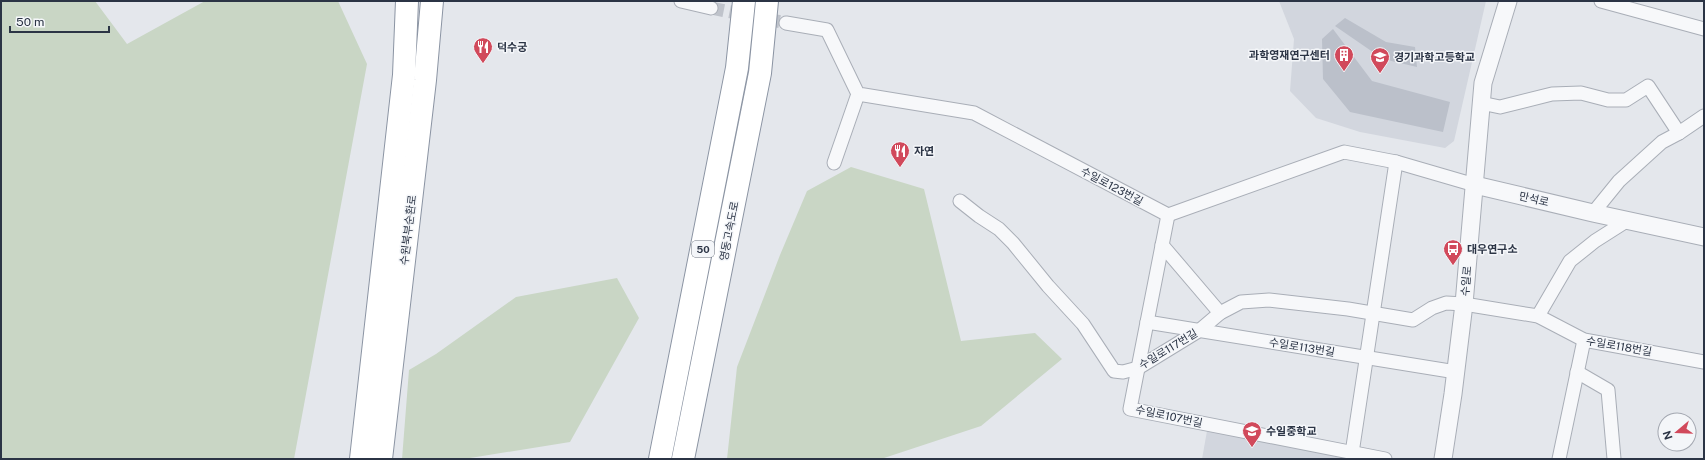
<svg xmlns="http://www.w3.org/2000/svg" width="1705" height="460" viewBox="0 0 1705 460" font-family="'Public Sans','Noto Sans KR',sans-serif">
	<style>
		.built { fill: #d2d6de }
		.green { fill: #c9d6c5 }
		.building { fill: #bbc0ca }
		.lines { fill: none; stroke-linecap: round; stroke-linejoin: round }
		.minor-tunnel { stroke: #bfc3cb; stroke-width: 13; stroke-dasharray: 13 6; stroke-linecap: butt }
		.minor-casing { stroke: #a9aeb7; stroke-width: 15 }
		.tertiary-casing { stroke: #a9aeb7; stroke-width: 19 }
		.trunk-casing { stroke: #8b94a3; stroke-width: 24 }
		.motorway-casing { stroke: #8b94a3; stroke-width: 24 }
		.minor { stroke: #f7f8fa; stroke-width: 13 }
		.tertiary { stroke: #f7f8fa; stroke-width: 17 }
		.trunk { stroke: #fff; stroke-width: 22 }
		.motorway { stroke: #fff; stroke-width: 22 }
		.labels { text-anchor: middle; stroke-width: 3; stroke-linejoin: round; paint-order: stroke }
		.shield { fill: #f4f6f9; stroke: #676e7b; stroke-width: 1 }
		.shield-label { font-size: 10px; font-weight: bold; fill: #2b3445 }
		.poi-label { font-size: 11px; font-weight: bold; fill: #2b3445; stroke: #f4f6f9; text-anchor: start }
		.street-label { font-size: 11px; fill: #2b3445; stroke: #f4f6f9 }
	</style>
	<rect width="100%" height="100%" fill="#e4e7ec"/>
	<g class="built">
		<path d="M1279,1H1486L1454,141L1445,148L1360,132L1316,118L1290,91L1294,39Z"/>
		<path d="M1207,431L1275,442L1345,459H1202Z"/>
	</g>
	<g class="green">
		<path d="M1,1H95L127,44L205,1H338L367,64L294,459H1Z"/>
		<path d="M851,167L924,189L961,341L1035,333L1062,359L981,426L881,459H727L737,367L780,255L807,191Z"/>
		<path d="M617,278L639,318L570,442L464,459H402L409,370L436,354L516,297Z"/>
	</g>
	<g class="building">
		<path d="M1345,18L1386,42L1415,47L1417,67L1383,59L1335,26Z"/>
		<path d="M1333,29L1372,81L1450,102L1443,132L1350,112L1323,79L1322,39Z"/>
	</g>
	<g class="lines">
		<path class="minor-tunnel" d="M711,8L786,23"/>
		<g class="minor-casing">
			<g id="minor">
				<path d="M681,1L711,8"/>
				<path d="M1601,1L1704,29"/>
				<path d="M786,23L827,30L858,94L974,113L1168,215L1344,152L1396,162L1475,185"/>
				<path d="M1481,103L1500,107L1552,94L1581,93L1608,100H1626L1648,86L1679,133"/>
				<path d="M834,163L858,94"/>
				<path d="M960,201L979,216L999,229L1013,243L1048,286L1083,324L1114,371L1123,372L1138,368L1200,330L1220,313L1241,302L1269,300L1348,309L1413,320L1432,308L1446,303L1464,304L1538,316L1584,340L1704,362"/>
				<path d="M1593,213L1619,181L1662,142L1679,133L1704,116"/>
				<path d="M1168,215L1130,409L1385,459"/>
				<path d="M1162,245L1220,313"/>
				<path d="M1538,316L1570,261L1595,241L1628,220"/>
				<path d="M1147,322L1456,372"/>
				<path d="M1577,372L1608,390L1614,459"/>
				<path d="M1352,453L1396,162"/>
				<path d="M1559,459L1584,340"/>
			</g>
		</g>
		<g class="tertiary-casing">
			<g id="tertiary">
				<path d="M1475,185L1593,213L1704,237"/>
				<path d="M1443,459L1453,394L1464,304L1483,83L1508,1"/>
			</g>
		</g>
		<g class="trunk-casing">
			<g id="trunk">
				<path d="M361,459L404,75L407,1"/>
				<path d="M381,459L425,80L432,1"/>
			</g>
		</g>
		<g class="motorway-casing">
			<g id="motorway">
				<path d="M660,459L737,68L744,1"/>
				<path d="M683,459L760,73L767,1"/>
			</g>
		</g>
		<use href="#minor" class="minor"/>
		<use href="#tertiary" class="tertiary"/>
		<use href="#trunk" class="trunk"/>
		<use href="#motorway" class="motorway"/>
	</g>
	<defs>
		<g id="restaurant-pin" transform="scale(1)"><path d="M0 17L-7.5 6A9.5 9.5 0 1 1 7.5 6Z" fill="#d1495b" stroke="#f4f6f9"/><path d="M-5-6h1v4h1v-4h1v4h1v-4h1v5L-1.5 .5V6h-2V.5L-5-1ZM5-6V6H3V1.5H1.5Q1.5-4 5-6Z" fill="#fff"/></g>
		<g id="building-pin" transform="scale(1)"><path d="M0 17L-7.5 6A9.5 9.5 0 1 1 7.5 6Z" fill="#d1495b" stroke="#f4f6f9"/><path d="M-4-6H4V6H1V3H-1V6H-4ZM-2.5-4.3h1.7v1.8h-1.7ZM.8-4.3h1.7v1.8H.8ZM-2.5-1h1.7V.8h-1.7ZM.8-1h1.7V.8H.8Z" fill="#fff"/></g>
		<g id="school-pin" transform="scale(1)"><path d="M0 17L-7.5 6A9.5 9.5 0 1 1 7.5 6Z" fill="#d1495b" stroke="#f4f6f9"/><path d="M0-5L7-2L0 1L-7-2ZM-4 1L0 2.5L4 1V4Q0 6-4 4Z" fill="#fff"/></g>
		<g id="bus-pin" transform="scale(1)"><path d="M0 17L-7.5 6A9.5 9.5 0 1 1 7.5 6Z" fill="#d1495b" stroke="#f4f6f9"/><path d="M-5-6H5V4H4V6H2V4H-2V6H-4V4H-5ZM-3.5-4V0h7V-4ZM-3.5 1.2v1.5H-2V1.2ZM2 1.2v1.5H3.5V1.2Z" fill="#fff"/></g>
	</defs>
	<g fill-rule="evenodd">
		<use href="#restaurant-pin" x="483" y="47"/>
		<use href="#building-pin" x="1344" y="55"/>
		<use href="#school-pin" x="1380" y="57"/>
		<use href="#restaurant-pin" x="900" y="151"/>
		<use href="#bus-pin" x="1453" y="249"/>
		<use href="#school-pin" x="1252" y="431"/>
	</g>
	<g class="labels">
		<rect class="shield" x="692" y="241" width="22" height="16" rx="3"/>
		<g class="shield-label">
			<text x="703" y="253">50</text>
		</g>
		<g class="poi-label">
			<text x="497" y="51">덕수궁</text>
			<text x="1330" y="59" text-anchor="end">과학영재연구센터</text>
			<text x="1394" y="61">경기과학고등학교</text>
			<text x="914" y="155">자연</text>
			<text x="1467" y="253">대우연구소</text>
			<text x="1266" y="435">수일중학교</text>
		</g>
		<g class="street-label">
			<text transform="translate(1112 186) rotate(28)" y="4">수일로123번길</text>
			<text transform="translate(1534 199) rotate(13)" y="4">만석로</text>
			<text transform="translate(408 230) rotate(-83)" y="4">수원북부순환로</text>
			<text transform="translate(729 231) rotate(-79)" y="4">영동고속도로</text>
			<text transform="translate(1466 281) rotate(-85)" y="4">수일로</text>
			<text transform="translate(1619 346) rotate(10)" y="4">수일로118번길</text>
			<text transform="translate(1302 347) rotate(9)" y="4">수일로113번길</text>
			<text transform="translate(1168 349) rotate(-31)" y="4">수일로117번길</text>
			<text transform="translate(1169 416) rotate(12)" y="4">수일로107번길</text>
		</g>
	</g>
	<rect width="1705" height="460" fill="none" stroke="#2b3445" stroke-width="4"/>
	<g transform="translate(1677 432) rotate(251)"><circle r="19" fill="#f4f6f9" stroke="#a4a8b1"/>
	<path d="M0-3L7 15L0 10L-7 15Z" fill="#d1495b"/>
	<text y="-6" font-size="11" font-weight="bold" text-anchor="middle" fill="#2b3445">N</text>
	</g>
	<path d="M10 26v6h99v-6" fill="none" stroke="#2b3445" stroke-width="2"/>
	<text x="16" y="26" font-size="12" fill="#2b3445" stroke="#f4f6f9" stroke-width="3" paint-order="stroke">50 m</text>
</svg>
